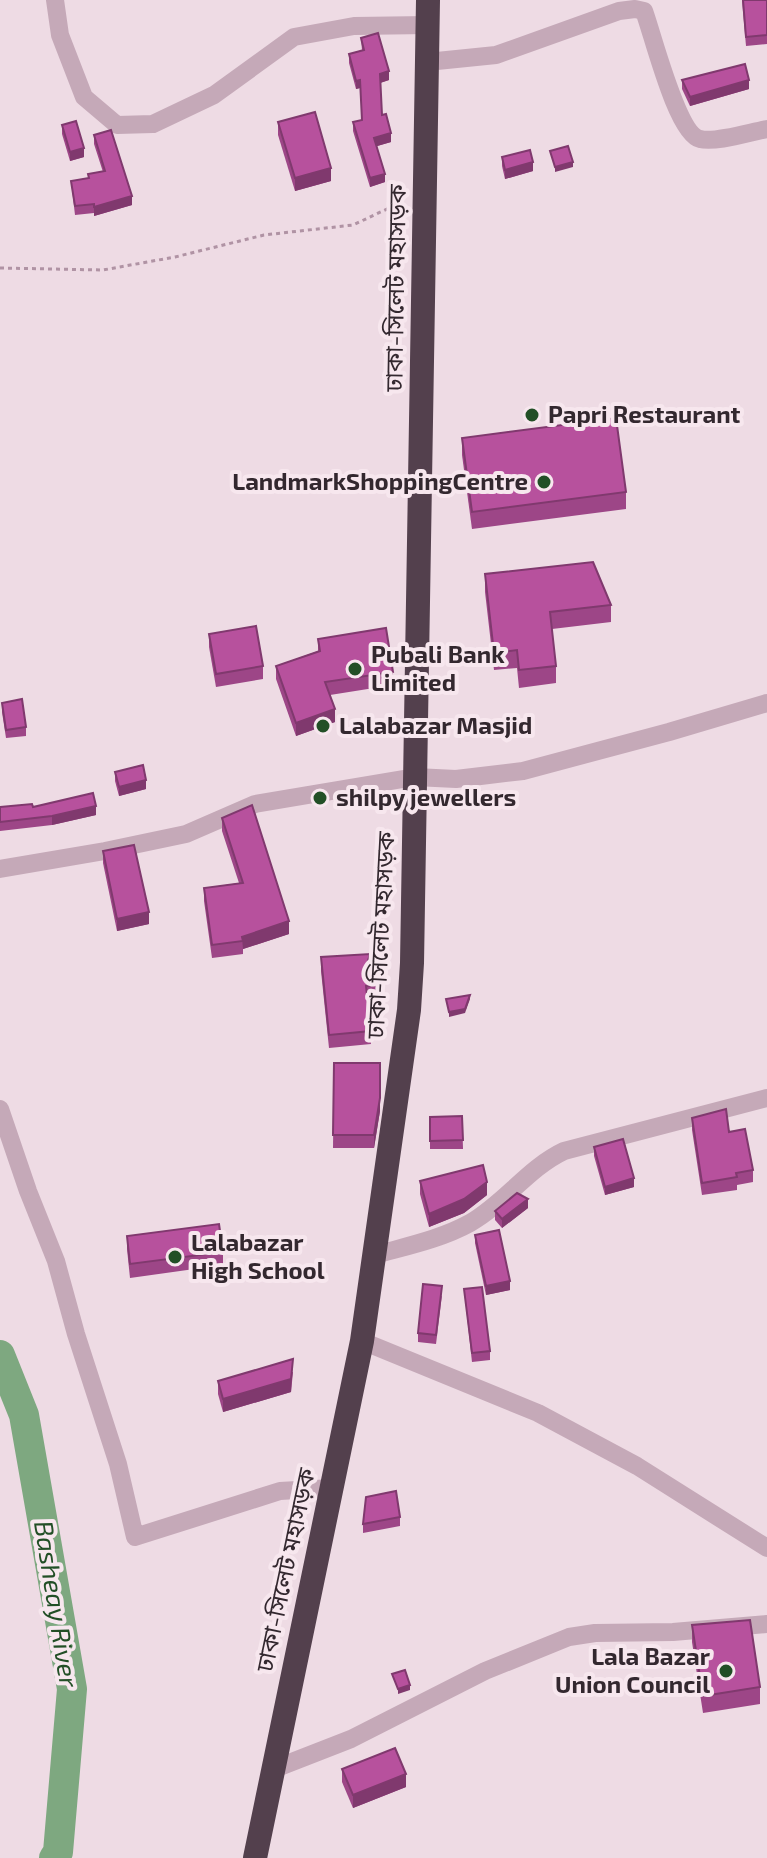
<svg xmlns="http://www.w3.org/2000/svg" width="767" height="1858" viewBox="0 0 767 1858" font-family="'Exo 2','Noto Sans Bengali',sans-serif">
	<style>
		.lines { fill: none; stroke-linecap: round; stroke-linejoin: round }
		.river { stroke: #7ea880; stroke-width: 30 }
		.path { stroke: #b093a4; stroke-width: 3; stroke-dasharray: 4 4; stroke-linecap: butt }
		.street { stroke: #c5a9b8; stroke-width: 18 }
		.highway { stroke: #53404d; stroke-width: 24 }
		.wall { fill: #9d4687 }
		.shaded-wall { fill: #80396e }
		.building { fill: #b7519d; stroke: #80396e; stroke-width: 2 }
		.poi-dot { fill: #224f26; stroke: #f7e7ee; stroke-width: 3 }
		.labels { text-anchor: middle; stroke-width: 8; stroke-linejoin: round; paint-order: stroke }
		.street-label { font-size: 24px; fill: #33282f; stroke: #f7e7ee }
		.poi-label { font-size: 24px; font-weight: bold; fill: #33282f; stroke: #f7e7ee; text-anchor: start }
		.water-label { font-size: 26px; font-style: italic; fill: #224f26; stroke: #f7e7ee }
	</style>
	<rect width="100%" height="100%" fill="#eedbe4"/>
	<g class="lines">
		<path class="river" d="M0,1355L24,1415L72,1689L58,1852L54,1858"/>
		<path class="path" d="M0,268L103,270L175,257L264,235L353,225L404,201"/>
		<g class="street">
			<path d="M55,0L60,35L84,97L117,125L153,124L214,95L294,37L354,26L428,25"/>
			<path d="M427,62L496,55L619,11L635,9L644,11C653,35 677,134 700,139C716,143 750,132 767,129"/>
			<path d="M0,869L105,851L186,834L255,804L415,777L456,779L523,771L669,732L767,703"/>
			<path d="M0,1109L28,1191L56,1261L76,1334L118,1464L135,1537L280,1491L332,1488"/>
			<path d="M375,1255C407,1246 441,1239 470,1223C505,1203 528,1168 564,1151L767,1098"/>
			<path d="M362,1341L538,1413L637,1466L767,1548"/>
			<path d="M274,1769L351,1739L485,1671L569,1637L595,1633L673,1632L767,1624"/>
		</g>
		<path class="highway" d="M255,1858L362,1341L409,1010L412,963L428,0"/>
	</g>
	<g class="wall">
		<path d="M742,0H767V44L746,46Z"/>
		<path d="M361,38L389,80L380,83L382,115L391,142L377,146L385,182L370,187L353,131V122L362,120L360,88L356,89L349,63V54L362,50Z"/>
		<path d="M682,80L749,89L690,106L682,89Z"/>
		<path d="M278,122L331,181L295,191L278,135Z"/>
		<path d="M62,125L84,157L70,161L62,134Z"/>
		<path d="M94,135L132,205L94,216V213L75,215L71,181L88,178V174L103,172L94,144Z"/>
		<path d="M502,157L533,171L505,179L502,166Z"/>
		<path d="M462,438L626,492V509L472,529L462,455Z"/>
		<path d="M485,574L611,605V622L552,629L556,666V683L519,688L517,668L494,670L485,592Z"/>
		<path d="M209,634L263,666V679L216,687L209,647Z"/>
		<path d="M318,639L393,672V685L330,695L335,722L296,736L276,679V666L318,651Z"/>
		<path d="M2,703L26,727V736L6,738L2,712Z"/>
		<path d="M115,772L146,789L119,796L115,781Z"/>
		<path d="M0,807H33L96,815L52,825L0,831Z"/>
		<path d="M222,818L289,934L243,949V954L212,958L204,901V888L239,883L222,831Z"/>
		<path d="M103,851L149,924L117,931L103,863Z"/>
		<path d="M321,957L370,968L379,985V998L367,999L371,1044L329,1048L321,971Z"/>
		<path d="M334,1063H380V1111L374,1148H333Z"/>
		<path d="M462,1116L463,1149H430V1117Z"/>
		<path d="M692,1118L729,1132L753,1170V1182L737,1185V1190L702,1195L692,1130Z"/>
		<path d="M594,1147L634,1187L605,1195L594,1156Z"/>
		<path d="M420,1181L487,1195L464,1213L429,1227L420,1194Z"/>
		<path d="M528,1208L502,1228L495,1220V1211Z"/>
		<path d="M475,1235L510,1290L486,1295L475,1243Z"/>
		<path d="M127,1236L223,1252V1265L130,1278L127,1249Z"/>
		<path d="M464,1289L490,1351V1360L472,1362Z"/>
		<path d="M442,1295L436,1344L418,1342V1333Z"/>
		<path d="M293,1372L291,1392L223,1412L218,1394V1381Z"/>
		<path d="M400,1517V1526L363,1533V1524Z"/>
		<path d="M692,1625L760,1687V1704L703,1713L692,1642Z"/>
		<path d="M342,1769L406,1787L353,1808L342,1782Z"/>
	</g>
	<g class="shaded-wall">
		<path d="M389,71V80L380,83V74Z"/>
		<path d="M360,80V88L356,89V81Z"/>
		<path d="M749,80V89L690,106V97Z"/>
		<path d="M391,133V142L374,147V138Z"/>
		<path d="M84,148V157L70,161V152Z"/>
		<path d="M533,162V171L505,179V170Z"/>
		<path d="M573,162V167L555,172V167Z"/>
		<path d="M331,168V181L295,191V178Z"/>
		<path d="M385,174V182L370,187V178Z"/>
		<path d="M132,196V205L94,216V207Z"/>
		<path d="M335,709V722L296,736V723Z"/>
		<path d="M146,780V789L119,796V787Z"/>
		<path d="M96,806V815L52,825V816Z"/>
		<path d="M149,912V924L117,931V919Z"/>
		<path d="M289,921V934L243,949L242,937Z"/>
		<path d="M470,995V999L465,1013L449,1017V1012Z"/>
		<path d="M380,1098V1111L374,1148V1135Z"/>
		<path d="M634,1178V1187L605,1195V1187Z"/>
		<path d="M487,1182V1195L464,1213L429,1227V1214Z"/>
		<path d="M528,1199V1208L502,1228V1219Z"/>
		<path d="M510,1281V1290L486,1295V1286Z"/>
		<path d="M293,1359L291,1392L223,1412V1399Z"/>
		<path d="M410,1685V1690L398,1694V1689Z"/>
		<path d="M406,1774V1787L353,1808V1795Z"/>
	</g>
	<g class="building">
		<path d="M743,0H767V35L746,37Z"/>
		<path d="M378,33L389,71L380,74L382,115L386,114L391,133L374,138L385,174L370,178L353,122L362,120L360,80L356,81L349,54L364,50L361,38Z"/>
		<path d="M745,64L749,80L690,97L682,80Z"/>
		<path d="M315,112L331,168L295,178L278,122Z"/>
		<path d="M76,121L84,148L70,152L62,125Z"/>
		<path d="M111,130L132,196L94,207V204L75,206L71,181L89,178L88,174L105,171L94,135Z"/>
		<path d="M568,146L573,162L555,167L550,151Z"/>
		<path d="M530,150L533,162L505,170L502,157Z"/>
		<path d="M616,418L626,492L472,512L462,438Z"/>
		<path d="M593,562L611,605L550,612L556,666L519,670L517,650L494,653L485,574Z"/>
		<path d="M256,626L263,666L216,674L209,634Z"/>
		<path d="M386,628L393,672L325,682L335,709L296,723L276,666L320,651L318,639Z"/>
		<path d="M22,699L26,727L6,730L2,703Z"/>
		<path d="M143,765L146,780L119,787L115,772Z"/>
		<path d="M93,793L96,806L52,816L0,822V807L32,804L33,807Z"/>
		<path d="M252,805L289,921L242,937L243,941L212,945L204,888L243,883L222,818Z"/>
		<path d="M134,845L149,912L117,919L103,851Z"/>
		<path d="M370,954L366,967L378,971L379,985L366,986L371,1031L329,1035L321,957Z"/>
		<path d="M470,995L465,1009L449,1012L446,999Z"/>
		<path d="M334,1063H380V1098L374,1135H333Z"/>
		<path d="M726,1109L729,1132L745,1129L753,1170L736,1173L737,1177L702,1183L692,1118Z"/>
		<path d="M462,1116L463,1140L430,1141V1117Z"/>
		<path d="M623,1139L634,1178L605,1187L594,1147Z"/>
		<path d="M483,1165L487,1182L464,1199L429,1214L420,1181Z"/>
		<path d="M517,1193L528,1199L502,1219L495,1211Z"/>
		<path d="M219,1224L223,1252L130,1264L127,1236Z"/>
		<path d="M499,1230L510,1281L486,1286L475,1235Z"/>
		<path d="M423,1284L442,1286L436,1335L418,1333Z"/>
		<path d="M482,1287L490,1351L472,1353L464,1289Z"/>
		<path d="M293,1359L291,1379L223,1399L218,1381Z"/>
		<path d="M396,1491L400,1517L363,1524L366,1497Z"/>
		<path d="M750,1620L760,1687L703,1696L692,1625Z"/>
		<path d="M405,1670L410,1685L398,1689L392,1674Z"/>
		<path d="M395,1748L406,1774L353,1795L342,1769Z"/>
	</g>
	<g class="poi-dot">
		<circle cx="532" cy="415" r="8"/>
		<circle cx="544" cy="482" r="8"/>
		<circle cx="355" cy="669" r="8"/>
		<circle cx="323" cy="726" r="8"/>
		<circle cx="320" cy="798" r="8"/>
		<circle cx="175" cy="1257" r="8"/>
		<circle cx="726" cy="1671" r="8"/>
	</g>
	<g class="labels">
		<g class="street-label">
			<text transform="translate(396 288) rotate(-89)" y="8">ঢাকা-সিলেট মহাসড়ক</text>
			<text transform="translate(381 935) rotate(-87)" y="8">ঢাকা-সিলেট মহাসড়ক</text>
			<text transform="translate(286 1570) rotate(-78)" y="8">ঢাকা-সিলেট মহাসড়ক</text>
		</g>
		<g class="poi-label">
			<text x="548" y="423">Papri Restaurant</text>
			<text x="528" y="490" text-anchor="end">LandmarkShoppingCentre</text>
			<text x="371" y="663">Pubali Bank<tspan x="371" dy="28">Limited</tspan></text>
			<text x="339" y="734">Lalabazar Masjid</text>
			<text x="336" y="806">shilpy jewellers</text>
			<text x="191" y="1251">Lalabazar<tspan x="191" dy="28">High School</tspan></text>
			<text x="710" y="1665" text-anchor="end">Lala Bazar<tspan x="710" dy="28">Union Council</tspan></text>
		</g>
		<g class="water-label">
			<text transform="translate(56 1604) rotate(81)" y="9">Basheay River</text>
		</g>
	</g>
</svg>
